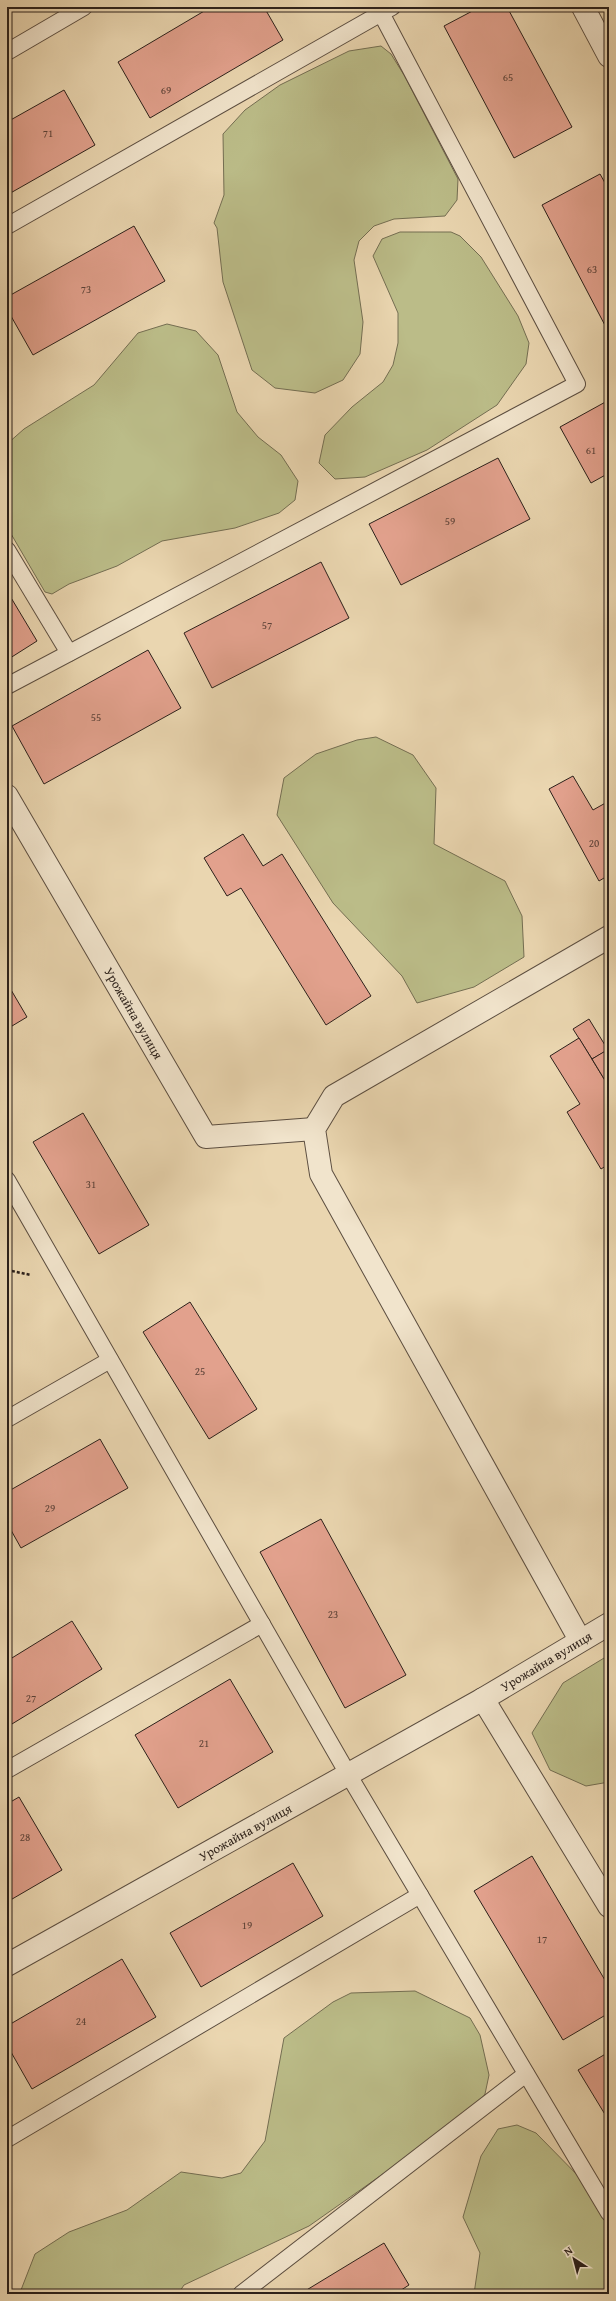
<svg xmlns="http://www.w3.org/2000/svg" width="616" height="2301" viewBox="0 0 616 2301" font-family="'Gentium Book Plus',serif">
	<style>
		.green { fill: #bbbc88; stroke: #746e52 }
		.building { fill: #e2a18d; stroke: #2c211b }
		.lines { fill: none; stroke-linecap: round; stroke-linejoin: round }
		.lane-casing { stroke: #5c4e40; stroke-width: 18 }
		.street-casing { stroke: #5c4e40; stroke-width: 24 }
		.path { stroke: #2c211b; stroke-width: 2.5; stroke-dasharray: 3 2; stroke-linecap: butt }
		.lane { stroke: #f1e4cc; stroke-width: 16 }
		.street { stroke: #f1e4cc; stroke-width: 22 }
		.labels { text-anchor: middle; stroke-width: 4; stroke-linejoin: round; paint-order: stroke }
		.number-label { font-size: 11px; fill: #5a4138 }
		.street-label { font-size: 13px; fill: #2c211b; stroke: #f1e4cc }
	</style>
	<rect width="100%" height="100%" fill="#ead6b0"/>
	<filter id="stains"><feTurbulence type="fractalNoise" baseFrequency=".005" numOctaves="4"/><feColorMatrix values="0 0 0 0 .2 0 0 0 0 .09 0 0 0 0 .02 0 0 0 .5 -.17"/></filter>
	<radialGradient id="worn" r=".72"><stop offset=".6" stop-color="#630" stop-opacity="0"/><stop offset="1" stop-color="#630" stop-opacity=".3"/></radialGradient>
	<g class="green">
		<path d="M381,46L391,54L404,75L458,179L457,200L445,216L394,219L374,226L359,241L354,260L363,322L360,354L343,380L315,393L275,388L252,370L223,282L217,228L214,223L224,195L223,134L245,110L280,85L349,51Z"/>
		<path d="M400,232H451L460,236L481,257L518,316L529,343L526,364L497,405L427,450L365,477L335,479L319,463L325,435L352,407L383,382L393,365L398,343V313L373,256L382,239Z"/>
		<path d="M167,324L196,331L218,355L237,412L258,437L281,455L298,481L295,500L279,513L235,528L162,541L117,566L69,584L52,594L45,592L7,527V444L24,429L94,385L138,333Z"/>
		<path d="M376,737L413,755L436,788L434,844L505,881L522,916L524,957L474,987L417,1003L402,976L333,903L277,815L284,778L316,754L357,740Z"/>
		<path d="M609,1655V1782L586,1786L550,1770L532,1733L563,1683Z"/>
		<path d="M415,1991L470,2018L480,2035L489,2075L485,2094L474,2110L309,2226L184,2285L178,2294H23L21,2290L35,2254L69,2232L127,2210L181,2172L222,2178L241,2173L265,2141L284,2038L333,2002L351,1993Z"/>
		<path d="M517,2125L536,2133L593,2191L609,2196V2294H474L480,2253L463,2217L481,2156L498,2129Z"/>
	</g>
	<g class="building">
		<path d="M211,7H264L283,40L150,118L118,62Z"/>
		<path d="M480,7H507L572,127L514,158L444,26Z"/>
		<path d="M64,90L95,145L7,195V122Z"/>
		<path d="M600,174L609,190V333L542,205Z"/>
		<path d="M134,226L165,281L33,355L7,309V297Z"/>
		<path d="M609,400V473L591,483L560,427Z"/>
		<path d="M498,458L530,519L401,585L369,524Z"/>
		<path d="M321,562L349,618L212,688L184,633Z"/>
		<path d="M7,591L37,641L7,660Z"/>
		<path d="M148,650L181,708L44,784L12,726Z"/>
		<path d="M573,776L593,810L609,801V875L599,881L549,789Z"/>
		<path d="M243,834L263,866L282,854L371,996L326,1025L241,888L227,896L204,858Z"/>
		<path d="M7,983L27,1017L7,1029Z"/>
		<path d="M589,1019L608,1050L592,1059L573,1029Z"/>
		<path d="M579,1038L609,1087V1164L601,1169L567,1112L580,1104L550,1056Z"/>
		<path d="M607,1050L609,1053V1087L592,1059Z"/>
		<path d="M83,1113L149,1225L99,1254L33,1142Z"/>
		<path d="M190,1302L257,1409L209,1439L143,1332Z"/>
		<path d="M100,1439L128,1488L21,1548L7,1523V1492Z"/>
		<path d="M321,1519L406,1675L345,1708L260,1552Z"/>
		<path d="M72,1621L102,1669L7,1727V1661Z"/>
		<path d="M230,1679L273,1752L178,1808L135,1735Z"/>
		<path d="M19,1797L62,1870L7,1902V1804Z"/>
		<path d="M532,1856L609,1987V2013L563,2040L474,1891Z"/>
		<path d="M293,1863L323,1916L201,1987L170,1933Z"/>
		<path d="M122,1959L156,2017L32,2089L7,2045V2026Z"/>
		<path d="M609,2052V2121L578,2070Z"/>
		<path d="M384,2243L409,2285L395,2294H300Z"/>
	</g>
	<g class="lines">
		<g class="lane-casing">
			<g id="lane">
				<path d="M7,52L84,7"/>
				<path d="M7,226L392,7"/>
				<path d="M7,550L69,653"/>
				<path d="M7,686L577,384L381,13"/>
				<path d="M7,1180L348,1774L609,2213"/>
				<path d="M7,1419L110,1360"/>
				<path d="M7,1770L262,1624"/>
				<path d="M7,2139L420,1895"/>
				<path d="M241,2294L526,2074"/>
			</g>
		</g>
		<g class="street-casing">
			<g id="street">
				<path d="M583,7L609,56"/>
				<path d="M7,796L206,1137L314,1129"/>
				<path d="M580,1640L321,1174L314,1129L334,1096L609,937"/>
				<path d="M483,1699L609,1906"/>
				<path d="M7,1965L483,1699L609,1624"/>
			</g>
		</g>
		<path class="path" d="M7,1270L31,1275"/>
		<use href="#lane" class="lane"/>
		<use href="#street" class="street"/>
	</g>
	<g class="labels">
		<g class="number-label">
			<text x="508" y="81">65</text>
			<text x="166" y="94">69</text>
			<text x="48" y="137">71</text>
			<text x="592" y="273">63</text>
			<text x="86" y="293">73</text>
			<text x="591" y="454">61</text>
			<text x="450" y="525">59</text>
			<text x="267" y="629">57</text>
			<text x="96" y="721">55</text>
			<text x="594" y="847">20</text>
			<text x="91" y="1188">31</text>
			<text x="200" y="1375">25</text>
			<text x="50" y="1512">29</text>
			<text x="333" y="1618">23</text>
			<text x="31" y="1702">27</text>
			<text x="204" y="1747">21</text>
			<text x="25" y="1841">28</text>
			<text x="247" y="1929">19</text>
			<text x="542" y="1943">17</text>
			<text x="81" y="2025">24</text>
		</g>
		<g class="street-label">
			<text transform="translate(134 1013) rotate(60)" y="5">Урожайна вулиця</text>
			<text transform="translate(546 1661) rotate(-31)" y="5">Урожайна вулиця</text>
			<text transform="translate(245 1832) rotate(-29)" y="5">Урожайна вулиця</text>
		</g>
	</g>
	<rect width="616" height="2301" fill="none" stroke="#ead6b0" stroke-width="24"/>
	<rect x="8" y="8" width="600" height="2285" fill="none" stroke="#2c211b" stroke-width="2"/>
	<rect x="12" y="12" width="592" height="2277" fill="none" stroke="#2c211b"/>
	<g transform="translate(574 2259) rotate(324)" stroke="#f1e4cc" stroke-width="3" paint-order="stroke">
	<path d="M0-3L7 15L0 10L-7 15Z" fill="#2c211b"/>
	<text y="-6" font-size="11" font-weight="bold" text-anchor="middle" fill="#2c211b">N</text>
	</g>
	<rect width="100%" height="100%" filter="url(#stains)"/>
	<rect width="100%" height="100%" fill="url(#worn)"/>
</svg>
